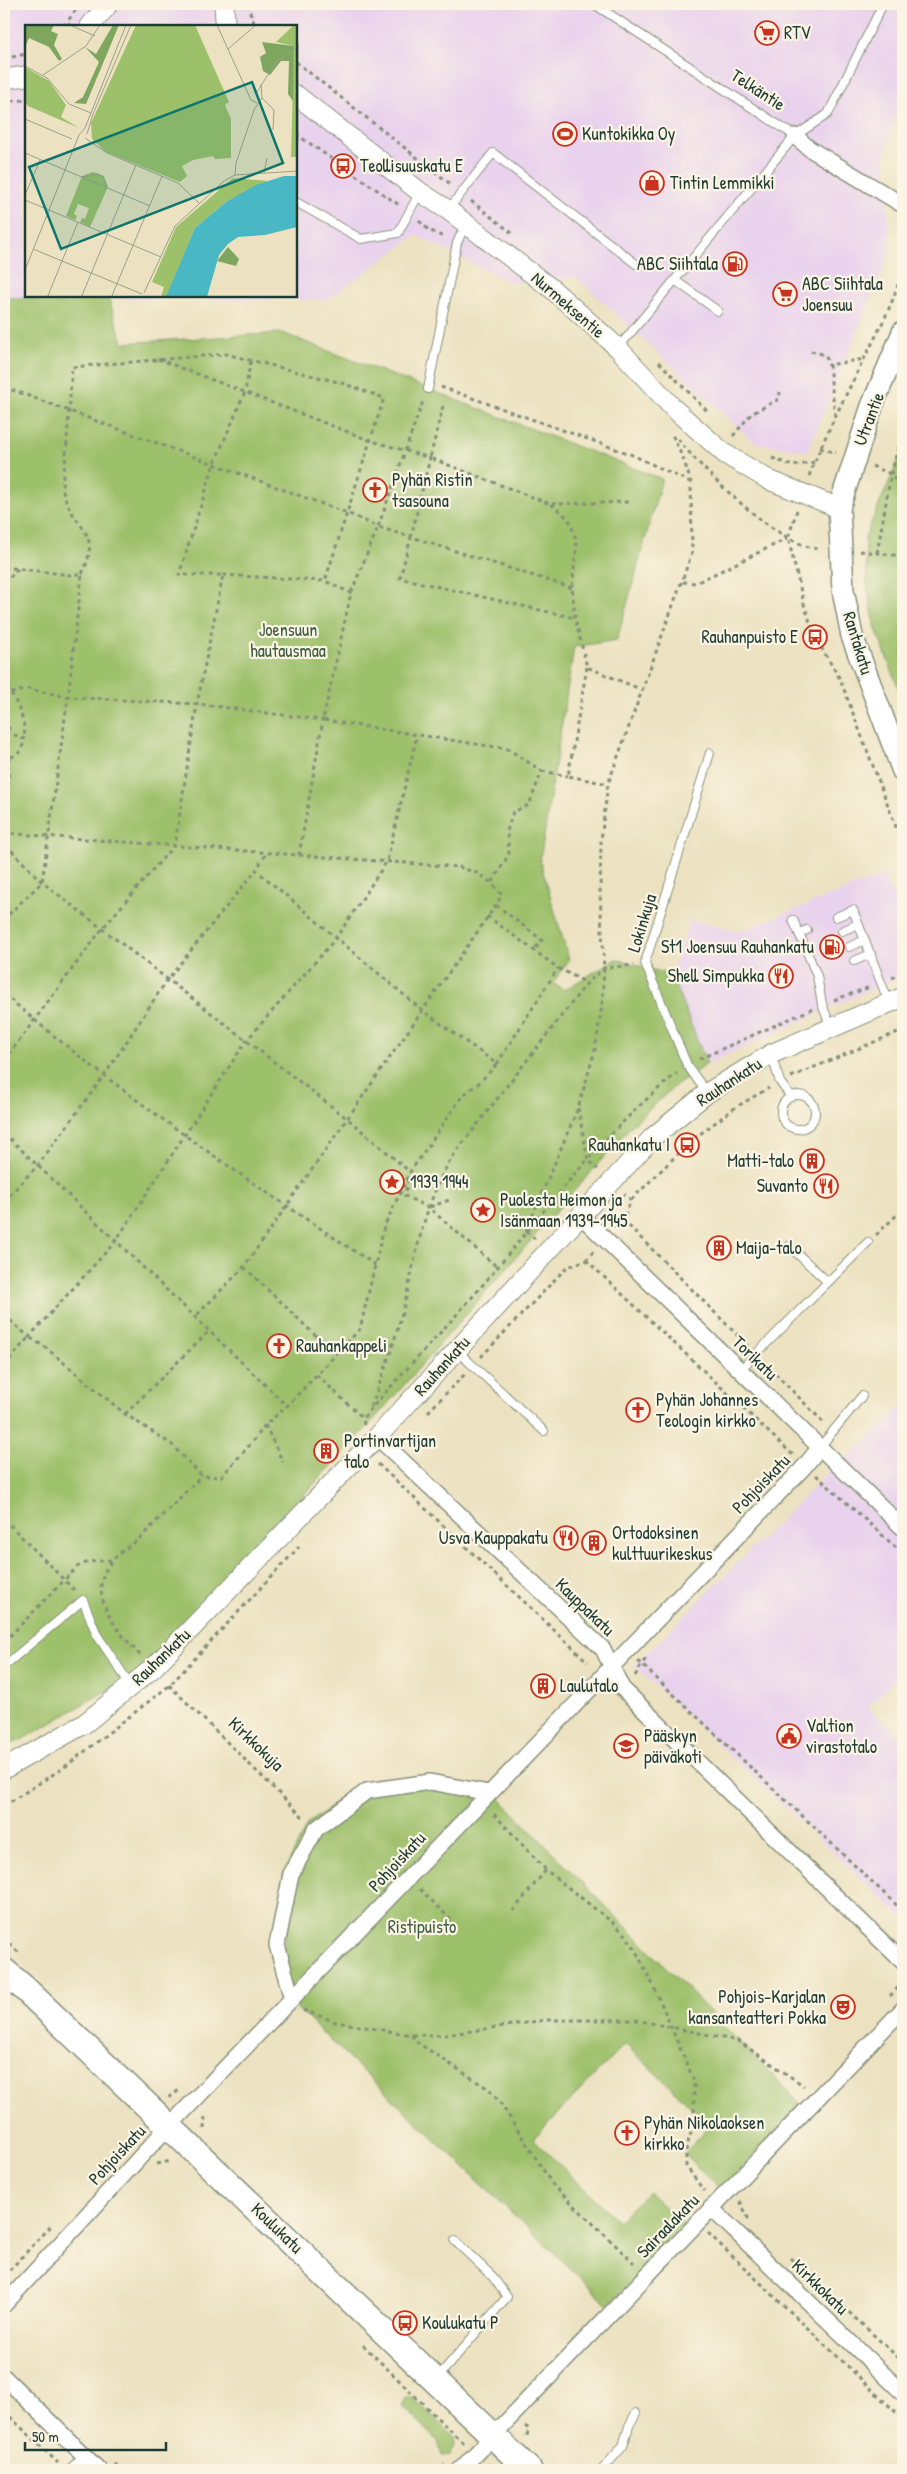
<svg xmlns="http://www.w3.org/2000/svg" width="907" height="2474" viewBox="0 0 907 2474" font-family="'Patrick Hand',sans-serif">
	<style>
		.built { fill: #e9d2ed; fill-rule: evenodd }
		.green { fill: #9dc06a; stroke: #5e7e4f }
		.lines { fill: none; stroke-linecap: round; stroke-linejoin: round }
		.service-casing { stroke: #86907a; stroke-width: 10 }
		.minor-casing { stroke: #86907a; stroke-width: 18 }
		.tertiary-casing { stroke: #86907a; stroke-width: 21 }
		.secondary-casing { stroke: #86907a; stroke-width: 24 }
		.primary-casing { stroke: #86907a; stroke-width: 28 }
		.path { stroke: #86907a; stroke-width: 3; stroke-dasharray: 4 4; stroke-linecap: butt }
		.service { stroke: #fff; stroke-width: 8 }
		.minor { stroke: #fff; stroke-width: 15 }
		.tertiary { stroke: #fff; stroke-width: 19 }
		.secondary { stroke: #fff; stroke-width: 21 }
		.primary { stroke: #fff; stroke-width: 25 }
		.labels { text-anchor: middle; stroke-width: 4.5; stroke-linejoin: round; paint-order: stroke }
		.poi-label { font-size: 18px; fill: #1f3d34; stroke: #fcf5e5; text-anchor: start }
		.street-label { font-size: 18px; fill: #1f3d34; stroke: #fcf5e5 }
		.park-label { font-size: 18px; fill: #3e5e42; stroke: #fcf5e5 }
		.inset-road { fill: none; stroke: #9aa089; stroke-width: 1 }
		.view { fill: #0f766e; fill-opacity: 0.15; stroke: #0f766e; stroke-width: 2.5 }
		.inset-edge { fill: none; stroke: #1f3d34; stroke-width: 2.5 }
	</style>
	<rect width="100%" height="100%" fill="#fcf5e5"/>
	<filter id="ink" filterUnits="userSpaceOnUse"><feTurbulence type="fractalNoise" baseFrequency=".02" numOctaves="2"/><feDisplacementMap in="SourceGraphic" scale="10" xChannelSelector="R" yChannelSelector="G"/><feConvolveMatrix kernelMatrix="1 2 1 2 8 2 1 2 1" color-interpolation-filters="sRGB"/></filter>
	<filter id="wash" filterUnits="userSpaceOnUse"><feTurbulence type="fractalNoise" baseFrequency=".0096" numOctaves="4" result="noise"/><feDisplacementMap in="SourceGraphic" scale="20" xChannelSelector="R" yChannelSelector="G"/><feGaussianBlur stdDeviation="1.12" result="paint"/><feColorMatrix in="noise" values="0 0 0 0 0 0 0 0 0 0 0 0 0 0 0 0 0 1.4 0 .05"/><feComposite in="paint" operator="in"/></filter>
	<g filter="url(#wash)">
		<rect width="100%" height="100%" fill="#ece2c1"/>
		<g class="built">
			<path d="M4,4H903V85L885,155L890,251L808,451L755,443L576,277L511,283L416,235L327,300L4,298ZM26,26H296V296H26Z"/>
			<path d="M884,875L903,921V975L707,1064L671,975L690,920L738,932Z"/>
			<path d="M903,1405V1671L868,1707L903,1740V1918L634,1666L834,1467L842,1464Z"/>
		</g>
		<g class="green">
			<path d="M108,297L123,343L282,333L662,479L617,640L574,647L540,861L569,960L553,983L564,990L616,959L671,975L707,1064L677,1084L632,1125L361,1434L137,1673L20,1741L4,1746V298Z"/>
			<path d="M903,450V700L876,629L867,588L865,537Z"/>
			<path d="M363,1787H488L802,2105L721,2190L684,2154L710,2125L625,2044L533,2139L618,2221L648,2192L685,2226L609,2305L285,1997L284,1872L308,1823Z"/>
			<path d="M410,2395L454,2436L455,2445L450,2454L442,2456L438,2441L403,2406L406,2397Z"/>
		</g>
	</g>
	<g filter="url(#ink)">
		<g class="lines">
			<g class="service-casing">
				<g id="service">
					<path d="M594,4L795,136"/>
					<path d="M296,202L361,239L398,233L420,192"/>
					<path d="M448,210L493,153L636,264"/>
					<path d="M676,281L718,311"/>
					<path d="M618,348L795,136L828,114L883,4"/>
					<path d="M428,389L457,243L465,225"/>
					<path d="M836,917L853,910L889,1003"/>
					<path d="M793,920L799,933"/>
					<path d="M807,930L799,933L817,976L822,1004L831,1028"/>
					<path d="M842,931L858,924"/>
					<path d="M849,947L865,940"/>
					<path d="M854,961L871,954"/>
					<path d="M771,1054L780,1082L791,1097"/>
					<path d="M707,1093L687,1065L645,963L710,753"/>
					<circle cx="798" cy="1112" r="17"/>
					<path d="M789,1246L828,1282"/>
					<path d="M456,1350L544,1431"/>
					<path d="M740,1370L868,1242"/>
					<path d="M820,1447L862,1396"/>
					<path d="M4,1666L83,1600L97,1635L131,1686"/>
					<path d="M438,2377L507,2297L493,2277L455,2241"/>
					<path d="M69,2470L84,2455"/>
					<path d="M602,2470L623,2446L629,2426L636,2413"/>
				</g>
			</g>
			<g class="minor-casing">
				<g id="minor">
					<path d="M795,136L810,149L903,205"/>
					<path d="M581,1216L903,1528"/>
					<path d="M377,1437L603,1649L622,1688L903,1962"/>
					<path d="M292,1999L277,1945L291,1874L316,1829L367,1791L430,1782L489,1793"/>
					<path d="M711,2208L903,2393"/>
					<path d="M4,2305L154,2142L804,1467L820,1447"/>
					<path d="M4,2377L99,2470"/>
					<path d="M460,2470L903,2009"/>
				</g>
			</g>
			<g class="tertiary-casing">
				<g id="tertiary">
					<path d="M90,26L107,6"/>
					<path d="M223,26L225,22L224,4"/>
					<path d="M4,79L26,76"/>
					<path d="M296,95L420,192L448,210L552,289L618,348L673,408L725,454L769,480L839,508"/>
					<path d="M4,1769L84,1724L153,1668L377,1437L653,1137L707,1093L771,1054L903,997"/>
				</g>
			</g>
			<g class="secondary-casing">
				<path id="secondary" d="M903,332L872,406L839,508L843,590L852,636L903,771"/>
			</g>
			<g class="primary-casing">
				<path id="primary" d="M4,1971L24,1988L529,2470"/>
			</g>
			<g class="path">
				<path d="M247,4L255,26"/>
				<path d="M63,26L67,22"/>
				<path d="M70,26L67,22L80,4"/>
				<path d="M12,57L26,54"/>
				<path d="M296,62L453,186"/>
				<path d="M4,101L26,100"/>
				<path d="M296,134L399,205"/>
				<path d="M471,201L512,233"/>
				<path d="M419,221L429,230L445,238"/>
				<path d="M811,351L825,355L829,365"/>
				<path d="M158,359L369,440L430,458L411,537L378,527L351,593L323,720L508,749L542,771L529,805L513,812L507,831L509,854L492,883L502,895L496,905L244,1267L195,1317"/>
				<path d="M659,362L709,413"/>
				<path d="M4,387L347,513L378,527L423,401"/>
				<path d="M441,387L630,454L690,482"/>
				<path d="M443,406L430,458L550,504L629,502"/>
				<path d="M835,416L829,365L864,359"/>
				<path d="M733,436L751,414L779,399L780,392"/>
				<path d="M678,439C703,471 780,548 821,549"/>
				<path d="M820,448L836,453"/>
				<path d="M772,458L793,466L815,462"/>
				<path d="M872,466L891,474L903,492"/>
				<path d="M809,476C824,437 844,399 863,361C879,330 896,300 903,265"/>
				<path d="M551,504L569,519L577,542L572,588L575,618L587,667L640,689"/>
				<path d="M797,510L788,538L804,604L815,637L840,679L903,845"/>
				<path d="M860,551L903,556"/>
				<path d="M877,553L891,474L903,430"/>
				<path d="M4,567L70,575L82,574L68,697L42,882L4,919"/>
				<path d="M82,574C104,528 71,529 63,490C61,480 65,466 66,455C68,426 70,396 72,367L226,354L342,383L384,398L325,581"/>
				<path d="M223,575L325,581L351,593"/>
				<path d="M683,582L696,583L788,538"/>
				<path d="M4,583L18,569"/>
				<path d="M572,588L411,537L400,578L575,618"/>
				<path d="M587,667L568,776L608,784"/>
				<path d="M4,679C13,698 27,717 24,739"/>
				<path d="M11,693L29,689L68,697L197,704L323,720L299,855"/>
				<path d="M4,711L10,733"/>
				<path d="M4,738L10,733"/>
				<path d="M4,753L9,757L15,756L22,750L24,739L10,733"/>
				<path d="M9,757L5,844L42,882L349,1120L410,1172"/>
				<path d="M542,771L568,776"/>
				<path d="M4,833L459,867L477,873L492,883"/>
				<path d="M496,905L542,940L534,950"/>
				<path d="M487,916L558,968L587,983"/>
				<path d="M892,978L903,973"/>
				<path d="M4,994C121,1095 248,1181 377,1266"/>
				<path d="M834,1000L870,987"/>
				<path d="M699,1059L812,1009"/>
				<path d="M4,1061L102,929L175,844L197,704L223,575H179L214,464L245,392L251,359"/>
				<path d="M497,1064L558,968"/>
				<path d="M791,1077L903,1030"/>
				<path d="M578,1108L588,1160L598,1169"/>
				<path d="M4,1133L287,1406"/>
				<path d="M408,1179L405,1196L429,1208L497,1267"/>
				<path d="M631,1200L692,1140L736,1107L769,1088"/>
				<path d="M4,1201L38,1165L104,1076L167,980L256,870"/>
				<path d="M430,1207L449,1200"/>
				<path d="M623,1220L748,1346"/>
				<path d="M615,1228L623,1220L631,1200L624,1194"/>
				<path d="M526,1231L578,1108L595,1050L602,1005L604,968L600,894L601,840L608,784L692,553L691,482L684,461L671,432"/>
				<path d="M526,1231L535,1239"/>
				<path d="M876,1235L903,1209"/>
				<path d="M586,1260L793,1455"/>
				<path d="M244,1267L336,1355"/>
				<path d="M4,1315L29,1337L115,1242L246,1041L337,937L387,861L417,735"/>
				<path d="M481,1357L566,1268L586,1260L594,1251"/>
				<path d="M764,1362L825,1424"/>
				<path d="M4,1366L29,1337L45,1347L125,1414L171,1444L202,1476L221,1477L255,1439L265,1425L287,1406L360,1329L384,1227L410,1172L463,1095L479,1083L497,1064L423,1011L256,870L267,852"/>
				<path d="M317,1375L363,1418"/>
				<path d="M371,1407C385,1370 398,1332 407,1293C418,1244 426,1201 452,1157L587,983L604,968L634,965"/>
				<path d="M428,1412L465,1374"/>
				<path d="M125,1414L209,1331"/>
				<path d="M265,1425L283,1462"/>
				<path d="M364,1425L363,1418C401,1374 442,1332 480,1288C543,1214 600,1135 677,1073"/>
				<path d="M378,1464L588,1662"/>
				<path d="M816,1475L903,1554"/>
				<path d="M4,1519L75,1591"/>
				<path d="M4,1642L77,1567L88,1562L112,1560"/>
				<path d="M140,1655C117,1631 83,1592 113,1560C120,1551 131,1546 140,1538C161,1517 181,1496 202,1476"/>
				<path d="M638,1661L903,1911"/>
				<path d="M635,1676L646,1658"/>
				<path d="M169,1685L305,1819"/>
				<path d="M4,1806L66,1766L170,1685L299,1547"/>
				<path d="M494,1814L546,1870L613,1923L625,1934L634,1947L655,1989L694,2081V2122L686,2150V2166L704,2191"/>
				<path d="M420,1889L451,1920"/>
				<path d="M513,1911L546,1870"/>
				<path d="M4,1938L21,1955"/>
				<path d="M890,1996L903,1982"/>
				<path d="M303,2010L336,2022L412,2035L415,2041L490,2090L501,2104L553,2185L634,2263"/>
				<path d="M412,2035H445L545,2020H636L738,2041L804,2086"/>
				<path d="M169,2098L179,2090"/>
				<path d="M204,2129L205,2116"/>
				<path d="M157,2164L171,2161"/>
				<path d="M740,2201L749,2220"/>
				<path d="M708,2233L903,2419"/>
				<path d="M790,2258L903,2362"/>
				<path d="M4,2276L52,2225"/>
				<path d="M363,2345L464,2444"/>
				<path d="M4,2411L58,2463"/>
				<path d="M525,2426L529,2429L526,2438"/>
				<path d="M115,2464L122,2470"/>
				<path d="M487,2464L494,2470"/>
				<path d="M438,2470L444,2464"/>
			</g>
			<use href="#service" class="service"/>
			<use href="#minor" class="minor"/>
			<use href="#tertiary" class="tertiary"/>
			<use href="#secondary" class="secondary"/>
			<use href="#primary" class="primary"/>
		</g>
	</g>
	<defs>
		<g id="supermarket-ring" transform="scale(1.25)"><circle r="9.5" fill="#fcf5e5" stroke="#c8321e" stroke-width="1.5"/><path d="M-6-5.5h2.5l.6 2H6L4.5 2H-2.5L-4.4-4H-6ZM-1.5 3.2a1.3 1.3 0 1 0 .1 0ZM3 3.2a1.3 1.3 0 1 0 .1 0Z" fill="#c8321e"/></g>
		<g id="stadium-ring" transform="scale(1.25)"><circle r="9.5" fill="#fcf5e5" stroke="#c8321e" stroke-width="1.5"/><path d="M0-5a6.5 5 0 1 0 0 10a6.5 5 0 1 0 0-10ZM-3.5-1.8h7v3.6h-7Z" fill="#c8321e"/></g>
		<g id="bus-ring" transform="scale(1.25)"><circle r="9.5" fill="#fcf5e5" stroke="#c8321e" stroke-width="1.5"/><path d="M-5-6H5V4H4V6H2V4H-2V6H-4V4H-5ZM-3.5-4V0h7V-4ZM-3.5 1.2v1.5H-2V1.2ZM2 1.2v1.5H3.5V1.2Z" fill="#c8321e"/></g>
		<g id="shop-ring" transform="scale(1.25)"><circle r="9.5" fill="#fcf5e5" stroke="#c8321e" stroke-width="1.5"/><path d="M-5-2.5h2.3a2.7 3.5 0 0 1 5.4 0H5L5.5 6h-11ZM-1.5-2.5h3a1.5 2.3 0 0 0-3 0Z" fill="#c8321e"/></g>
		<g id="fuel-ring" transform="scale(1.25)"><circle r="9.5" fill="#fcf5e5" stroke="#c8321e" stroke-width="1.5"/><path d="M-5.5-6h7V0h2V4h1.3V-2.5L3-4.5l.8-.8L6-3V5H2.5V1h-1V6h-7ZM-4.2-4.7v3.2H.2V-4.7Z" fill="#c8321e"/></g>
		<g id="church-ring" transform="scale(1.25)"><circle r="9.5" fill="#fcf5e5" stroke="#c8321e" stroke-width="1.5"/><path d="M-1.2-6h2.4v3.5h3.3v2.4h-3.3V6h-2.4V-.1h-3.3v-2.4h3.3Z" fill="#c8321e"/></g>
		<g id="restaurant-ring" transform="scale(1.25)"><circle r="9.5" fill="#fcf5e5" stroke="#c8321e" stroke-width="1.5"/><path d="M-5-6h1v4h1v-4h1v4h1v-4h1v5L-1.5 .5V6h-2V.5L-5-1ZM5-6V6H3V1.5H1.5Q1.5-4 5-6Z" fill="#c8321e"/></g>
		<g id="building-ring" transform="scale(1.25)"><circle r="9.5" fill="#fcf5e5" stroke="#c8321e" stroke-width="1.5"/><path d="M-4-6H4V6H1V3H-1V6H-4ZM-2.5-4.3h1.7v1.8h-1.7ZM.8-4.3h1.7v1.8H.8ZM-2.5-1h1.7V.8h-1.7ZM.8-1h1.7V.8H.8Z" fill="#c8321e"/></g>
		<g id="sight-ring" transform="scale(1.25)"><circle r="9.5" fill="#fcf5e5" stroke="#c8321e" stroke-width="1.5"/><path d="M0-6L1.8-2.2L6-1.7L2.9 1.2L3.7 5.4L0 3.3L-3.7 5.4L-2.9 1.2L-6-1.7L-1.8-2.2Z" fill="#c8321e"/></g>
		<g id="civic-ring" transform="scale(1.25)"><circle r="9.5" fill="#fcf5e5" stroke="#c8321e" stroke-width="1.5"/><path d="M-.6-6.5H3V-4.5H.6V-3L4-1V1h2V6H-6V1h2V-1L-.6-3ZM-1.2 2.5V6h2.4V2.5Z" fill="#c8321e"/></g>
		<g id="school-ring" transform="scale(1.25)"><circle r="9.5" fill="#fcf5e5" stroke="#c8321e" stroke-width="1.5"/><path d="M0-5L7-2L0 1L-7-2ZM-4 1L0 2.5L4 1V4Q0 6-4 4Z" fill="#c8321e"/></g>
		<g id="theatre-ring" transform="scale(1.25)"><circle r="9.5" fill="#fcf5e5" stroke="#c8321e" stroke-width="1.5"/><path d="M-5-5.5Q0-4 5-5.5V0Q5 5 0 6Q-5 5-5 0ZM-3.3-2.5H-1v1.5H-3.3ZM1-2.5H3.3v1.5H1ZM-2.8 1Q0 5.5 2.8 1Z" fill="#c8321e"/></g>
	</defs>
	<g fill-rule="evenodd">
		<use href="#supermarket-ring" x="767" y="33"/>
		<use href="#stadium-ring" x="565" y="134"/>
		<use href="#bus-ring" x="343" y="166"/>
		<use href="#shop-ring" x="652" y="183"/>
		<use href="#fuel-ring" x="735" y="264"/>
		<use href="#supermarket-ring" x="785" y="294"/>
		<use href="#church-ring" x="375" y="490"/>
		<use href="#bus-ring" x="815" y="637"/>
		<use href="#fuel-ring" x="832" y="947"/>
		<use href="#restaurant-ring" x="781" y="976"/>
		<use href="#bus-ring" x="687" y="1145"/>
		<use href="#building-ring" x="812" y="1161"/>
		<use href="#sight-ring" x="392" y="1182"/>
		<use href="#restaurant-ring" x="826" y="1186"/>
		<use href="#sight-ring" x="483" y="1210"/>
		<use href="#building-ring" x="719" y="1248"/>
		<use href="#church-ring" x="279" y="1346"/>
		<use href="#church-ring" x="638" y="1410"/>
		<use href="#building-ring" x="326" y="1451"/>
		<use href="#restaurant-ring" x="566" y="1538"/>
		<use href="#building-ring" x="594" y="1543"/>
		<use href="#building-ring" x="543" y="1686"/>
		<use href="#civic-ring" x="789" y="1736"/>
		<use href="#school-ring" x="626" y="1746"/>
		<use href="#theatre-ring" x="843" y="2007"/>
		<use href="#church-ring" x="627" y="2133"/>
		<use href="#bus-ring" x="405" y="2323"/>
	</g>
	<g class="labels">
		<g class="poi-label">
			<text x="784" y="39">RTV</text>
			<text x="582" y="140">Kuntokikka Oy</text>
			<text x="360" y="172">Teollisuuskatu E</text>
			<text x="670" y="189">Tintin Lemmikki</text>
			<text x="718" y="270" text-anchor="end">ABC Siihtala</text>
			<text x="802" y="290">ABC Siihtala<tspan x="802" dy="21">Joensuu</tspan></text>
			<text x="392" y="486">Pyhän Ristin<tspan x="392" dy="21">tsasouna</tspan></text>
			<text x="798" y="643" text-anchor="end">Rauhanpuisto E</text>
			<text x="814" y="953" text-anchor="end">St1 Joensuu Rauhankatu</text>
			<text x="764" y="982" text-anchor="end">Shell Simpukka</text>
			<text x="670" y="1151" text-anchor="end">Rauhankatu I</text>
			<text x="794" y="1167" text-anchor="end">Matti-talo</text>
			<text x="410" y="1188">1939 1944</text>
			<text x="808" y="1192" text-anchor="end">Suvanto</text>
			<text x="500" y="1206">Puolesta Heimon ja<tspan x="500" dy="21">Isänmaan 1939-1945</tspan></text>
			<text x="736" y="1254">Maija-talo</text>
			<text x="296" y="1352">Rauhankappeli</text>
			<text x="656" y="1406">Pyhän Johannes<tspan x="656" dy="21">Teologin kirkko</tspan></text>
			<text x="344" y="1447">Portinvartijan<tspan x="344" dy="21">talo</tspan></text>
			<text x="612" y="1539">Ortodoksinen<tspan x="612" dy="21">kulttuurikeskus</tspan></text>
			<text x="548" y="1544" text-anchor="end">Usva Kauppakatu</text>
			<text x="560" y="1692">Laulutalo</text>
			<text x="806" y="1732">Valtion<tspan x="806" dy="21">virastotalo</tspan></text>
			<text x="644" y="1742">Pääskyn<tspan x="644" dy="21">päiväkoti</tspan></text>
			<text x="826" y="2003" text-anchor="end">Pohjois-Karjalan<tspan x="826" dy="21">kansanteatteri Pokka</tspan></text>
			<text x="644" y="2129">Pyhän Nikolaoksen<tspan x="644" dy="21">kirkko</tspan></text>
			<text x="422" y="2329">Koulukatu P</text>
		</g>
		<g class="street-label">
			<text transform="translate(758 90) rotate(33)" y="6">Telkäntie</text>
			<text transform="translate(568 305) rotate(41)" y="6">Nurmeksentie</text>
			<text transform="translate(869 419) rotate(-69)" y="6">Utrantie</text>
			<text transform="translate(858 643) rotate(73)" y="6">Rantakatu</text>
			<text transform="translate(642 923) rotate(-73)" y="6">Lokinkuja</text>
			<text transform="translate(729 1082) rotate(-33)" y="6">Rauhankatu</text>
			<text transform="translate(755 1358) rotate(44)" y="6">Torikatu</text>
			<text transform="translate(442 1366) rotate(-48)" y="6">Rauhankatu</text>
			<text transform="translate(761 1484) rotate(-46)" y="6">Pohjoiskatu</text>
			<text transform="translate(585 1607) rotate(44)" y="6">Kauppakatu</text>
			<text transform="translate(161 1657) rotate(-44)" y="6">Rauhankatu</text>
			<text transform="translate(256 1744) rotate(44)" y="6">Kirkkokuja</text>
			<text transform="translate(397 1862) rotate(-47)" y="6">Pohjoiskatu</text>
			<text transform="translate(117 2155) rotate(-47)" y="6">Pohjoiskatu</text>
			<text transform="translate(668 2226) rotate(-46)" y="6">Sairaalakatu</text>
			<text transform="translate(277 2228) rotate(44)" y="6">Koulukatu</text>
			<text transform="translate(820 2287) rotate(44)" y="6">Kirkkokatu</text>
		</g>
		<g class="park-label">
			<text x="288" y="636">Joensuun<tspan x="288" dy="21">hautausmaa</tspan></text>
			<text x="422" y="1933">Ristipuisto</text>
		</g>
	</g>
	<g transform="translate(25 25)">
		<rect width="272" height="272" fill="#ece2c1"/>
		<path d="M111,0H170L204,77L200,80L206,94V133L190,134L188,131L168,135L157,141L162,151L155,157L81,127L67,114L66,98ZM269,0H272V132H266L269,21L251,17ZM0,42L24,56L41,80L36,92L54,103L3,81L0,77ZM68,147L79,151L83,162L65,202L55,197L57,193L60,194L64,183L53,179L49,189L52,191L50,195L41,191L57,151ZM208,153L243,156L201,177L170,203L142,271L136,272L139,262L127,257L151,202Z" fill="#9dc06a"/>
		<path d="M0,0H29L26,6L33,9L29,20L37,34L34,36L24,22L4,13L1,20ZM88,0H94L61,79L49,78L58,72L74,37L60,22L71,29ZM237,17L269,21L268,76L263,69L264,36H256L245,50L238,46L235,32L241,28ZM203,222L214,234L211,241L192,236Z" fill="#7ea65e"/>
		<path d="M259,151H272V202L240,210L213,212L203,219L194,230L182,272H141L170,203L201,177L231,160Z" fill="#4ab8c4"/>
		<path class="inset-road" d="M45,0L70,11M192,0L226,75L232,78M273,18V117M203,24L231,0M0,41L22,53L44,79L66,88M18,50L61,21L75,0M232,67L251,37L273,22M237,73L249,85L248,105M0,94L47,114M62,109L68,89L106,0M54,110L60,103L101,0M60,113L82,128L153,158L174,178M0,128L125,181M239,148L242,133M210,150L211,138L229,85L237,73L236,59M57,152L73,149L78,152L82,163M0,170L15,135M0,175L136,232M8,224L117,269M0,245L54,110M119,268L150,201L199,156L210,150L273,146M22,273L53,197M56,273L111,140M86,273L137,151"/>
		<path class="view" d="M227,57L258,138L36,224L4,142Z"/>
		<rect width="272" height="272" class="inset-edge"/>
	</g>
	<rect width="907" height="2474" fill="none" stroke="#fcf5e5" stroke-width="20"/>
	<path d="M25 2442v8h141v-8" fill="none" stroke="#1f3d34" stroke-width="2.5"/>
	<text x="32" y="2442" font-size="15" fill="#1f3d34" stroke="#fcf5e5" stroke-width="4" paint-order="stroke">50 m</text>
</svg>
